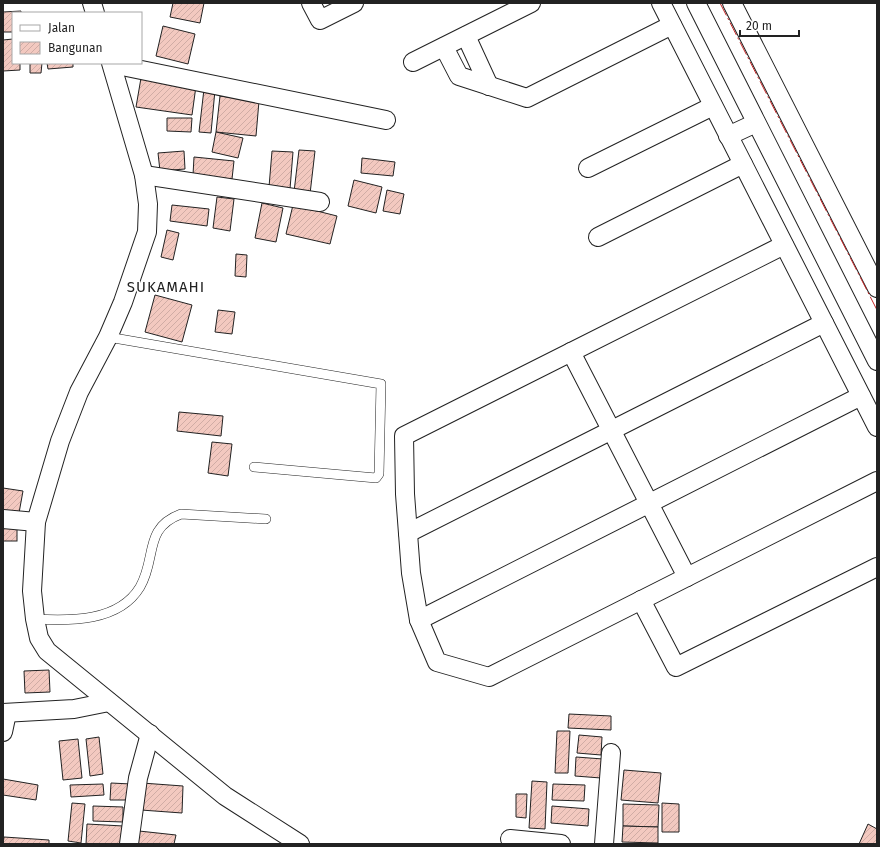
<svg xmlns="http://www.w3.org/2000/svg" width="880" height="847" viewBox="0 0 880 847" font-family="'Fira Sans',sans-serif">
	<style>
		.building { fill: url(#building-hatch); stroke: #222 }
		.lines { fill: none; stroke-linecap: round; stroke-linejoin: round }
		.lane-casing { stroke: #222; stroke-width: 10 }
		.street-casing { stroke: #222; stroke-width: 20 }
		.lane { stroke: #fff; stroke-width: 9 }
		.street { stroke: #fff; stroke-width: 18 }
		.power { stroke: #c62828; stroke-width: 1; stroke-dasharray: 14 3 2 3; stroke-linecap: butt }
		.labels { text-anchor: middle; stroke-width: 3; stroke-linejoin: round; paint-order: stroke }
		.quarter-label { font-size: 15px; letter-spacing: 1px; fill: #222; stroke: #fff }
	</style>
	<defs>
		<pattern id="building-hatch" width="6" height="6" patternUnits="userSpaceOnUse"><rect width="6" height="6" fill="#f3c9c0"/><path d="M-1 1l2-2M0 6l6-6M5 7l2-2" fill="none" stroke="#d0aca5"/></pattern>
	</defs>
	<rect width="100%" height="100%" fill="#fff"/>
	<g class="building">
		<path d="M173,3H204L200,23L170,17Z"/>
		<path d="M21,11V13H13V32H3V12Z"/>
		<path d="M163,26L195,34L188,64L156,56Z"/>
		<path d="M13,39V63H20V70L3,71V40Z"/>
		<path d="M30,63H42L41,73H30Z"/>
		<path d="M47,63H73V67L48,69Z"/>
		<path d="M141,78L196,86L192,115L136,107Z"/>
		<path d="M204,89L215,90L211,133L199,132Z"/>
		<path d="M220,96L259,101L256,136L216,132Z"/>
		<path d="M167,118H192L191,132L167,131Z"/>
		<path d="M216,132L243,138L238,158L212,152Z"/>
		<path d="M299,150L315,151L310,194L294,192Z"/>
		<path d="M184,151L185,169L160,171L158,153Z"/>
		<path d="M272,151L293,152L290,189L269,187Z"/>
		<path d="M194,157L234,161L232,179L193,175Z"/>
		<path d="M362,158L395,162L393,176L361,173Z"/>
		<path d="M354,180L382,187L376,213L348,206Z"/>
		<path d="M387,190L404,194L400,214L383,211Z"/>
		<path d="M217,197L234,199L230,231L213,228Z"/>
		<path d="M262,203L283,208L276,242L255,238Z"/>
		<path d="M172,205L209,209L207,226L170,221Z"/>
		<path d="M293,205L337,216L330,244L286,234Z"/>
		<path d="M167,230L179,233L173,260L161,257Z"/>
		<path d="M236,254L247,255L246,277L235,276Z"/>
		<path d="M155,295L192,305L182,342L145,332Z"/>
		<path d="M218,310L235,312L232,334L215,332Z"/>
		<path d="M179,412L223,416L221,436L177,431Z"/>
		<path d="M212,442L232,444L228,476L208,473Z"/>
		<path d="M3,488L23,491L19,513L3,510Z"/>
		<rect x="3" y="524" width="14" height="17"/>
		<path d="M49,670L50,692L25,693L24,671Z"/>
		<path d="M569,714L611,716V730L568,728Z"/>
		<path d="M557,731H570L568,773H555Z"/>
		<path d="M579,735L602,737L601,755L577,753Z"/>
		<path d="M99,737L103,774L90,776L86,739Z"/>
		<path d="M78,739L82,778L63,780L59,741Z"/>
		<path d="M576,757L603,759L601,778L575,776Z"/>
		<path d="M624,770L661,773L658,803L621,800Z"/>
		<path d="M3,779L38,785L36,800L3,795Z"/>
		<path d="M532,781L547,782L545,829L529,828Z"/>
		<path d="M111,783L131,784L130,800H110Z"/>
		<path d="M142,783L183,786L182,813L141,810Z"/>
		<path d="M103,784L104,795L71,797L70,785Z"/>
		<path d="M553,784L585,785L584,801L552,800Z"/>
		<path d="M516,794H527L526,818L516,817Z"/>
		<path d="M72,803L85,804L81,843L68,841Z"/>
		<path d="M662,803L679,804V832H662Z"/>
		<path d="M623,804L659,805L658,827L623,826Z"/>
		<path d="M93,806L123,807V822L93,821Z"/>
		<path d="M552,806L589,809L588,826L551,823Z"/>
		<path d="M87,824L123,826L122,844H86Z"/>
		<path d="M868,824L877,829V844H859Z"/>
		<path d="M623,826L658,827V843L622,842Z"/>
		<path d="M139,831L176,835L174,844H138Z"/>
		<path d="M4,837L49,840V844H3Z"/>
	</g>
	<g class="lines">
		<g class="lane-casing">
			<g id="lane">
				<path d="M108,337L381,384L379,474L376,478L254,467"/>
				<path d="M35,619C70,621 119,622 140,587C157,558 143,528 181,514L266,519"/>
			</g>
		</g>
		<g class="street-casing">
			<g id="street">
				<path d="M92,3L95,13"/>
				<path d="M311,3L320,20L354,3"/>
				<path d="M661,3L877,427"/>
				<path d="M696,3L877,361"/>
				<path d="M732,3L877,288"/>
				<path d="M466,36L489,86"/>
				<path d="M444,47L459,76L527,98L672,25"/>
				<path d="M413,62L531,3"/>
				<path d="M111,63L144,175L148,204L147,232L123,302L108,337L79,392L60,441L36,522L32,591L35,619L39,638L47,651L225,796L300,844"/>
				<path d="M112,64L386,120"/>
				<path d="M728,136L756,123"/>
				<path d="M588,168L713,106"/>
				<path d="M144,175L320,202"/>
				<path d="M598,237L743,164"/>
				<path d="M784,245L404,436L405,494L411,573L419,620L437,662L489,677L877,481"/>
				<path d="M571,352L687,577"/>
				<path d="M3,519L36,522"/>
				<path d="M408,533L824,323"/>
				<path d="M641,600L676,667L877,567"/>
				<path d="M419,620L861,396"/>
				<path d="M3,713L74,709L109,702"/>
				<path d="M3,732L7,713"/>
				<path d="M510,839L561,844"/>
				<path d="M129,844L138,778L150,734"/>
				<path d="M604,844L611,753"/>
			</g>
		</g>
		<use href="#lane" class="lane"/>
		<use href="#street" class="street"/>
		<path class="power" d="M720,3L877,310"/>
	</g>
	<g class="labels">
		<g class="quarter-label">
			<text x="166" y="292">SUKAMAHI</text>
		</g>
	</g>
	<rect width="880" height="847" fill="none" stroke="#222222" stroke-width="8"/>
	<rect x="12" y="12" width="130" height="52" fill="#ffffff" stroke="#a7a7a7"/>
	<rect x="20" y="25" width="20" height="6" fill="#ffffff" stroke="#a7a7a7"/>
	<text x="48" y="32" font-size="12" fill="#222222">Jalan</text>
	<rect x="20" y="42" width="20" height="12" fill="url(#building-hatch)" stroke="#a7a7a7"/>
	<text x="48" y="52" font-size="12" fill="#222222">Bangunan</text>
	<path d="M740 30v6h59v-6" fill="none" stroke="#222222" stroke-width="2"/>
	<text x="746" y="30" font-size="12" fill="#222222" stroke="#ffffff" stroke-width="3" paint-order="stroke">20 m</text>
</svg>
